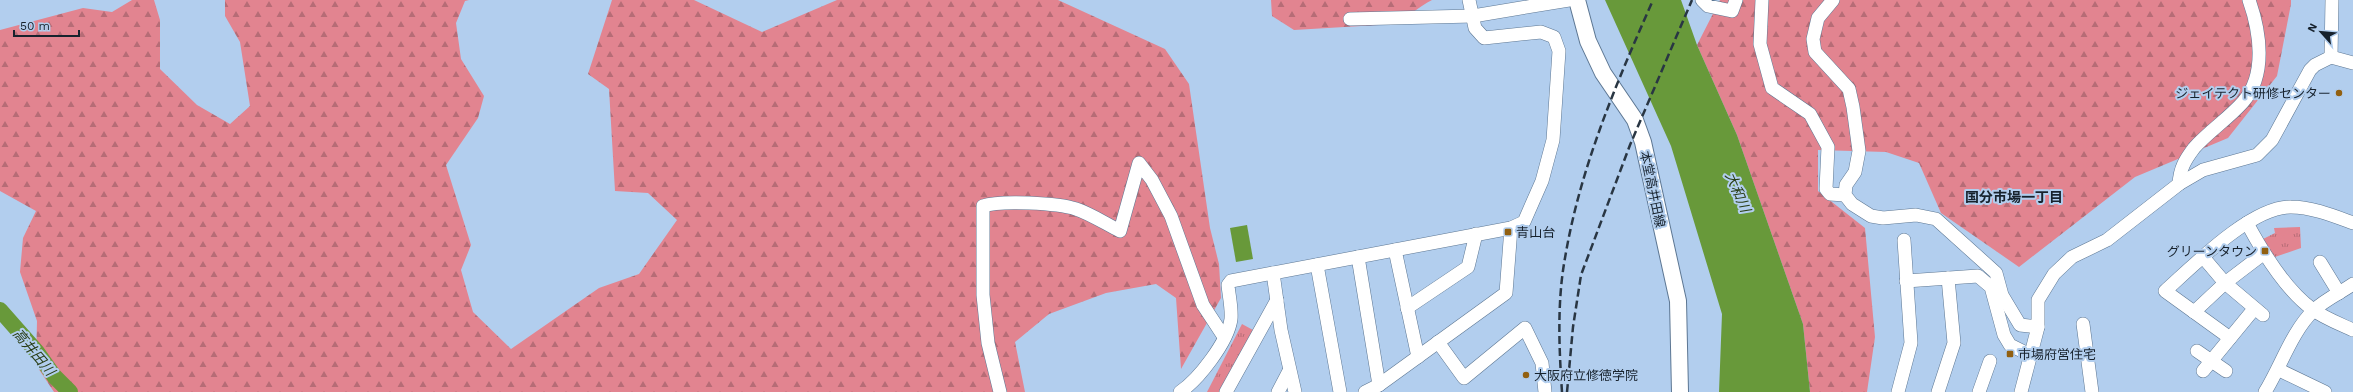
<svg xmlns="http://www.w3.org/2000/svg" width="2353" height="392" viewBox="0 0 2353 392" font-family="'Work Sans','Noto Sans JP',sans-serif">
	<style>
		.forest { fill: url(#forest-firs) }
		.park { fill: url(#park-tufts) }
		.water { fill: #68993a }
		.lines { fill: none; stroke-linecap: round; stroke-linejoin: round }
		.river { stroke: #68993a; stroke-width: 16 }
		.minor-casing { stroke: #5d7793; stroke-width: 14 }
		.major-casing { stroke: #5d7793; stroke-width: 18 }
		.minor { stroke: #fff; stroke-width: 13 }
		.major { stroke: #fff; stroke-width: 16 }
		.rail { stroke: #293643; stroke-width: 2.5; stroke-dasharray: 8 4; stroke-linecap: butt }
		.poi-dot { fill: #926010; stroke: #b2ceee; stroke-width: 1.5 }
		.labels { text-anchor: middle; stroke-width: 4; stroke-linejoin: round; paint-order: stroke }
		.poi-label { font-size: 13px; fill: #17222d; stroke: #b2ceee; text-anchor: start }
		.street-label { font-size: 13px; fill: #17222d; stroke: #b2ceee }
		.water-label { font-size: 14px; font-style: italic; fill: #2a3e17; stroke: #b2ceee }
		.neighbourhood-label { font-size: 14px; font-weight: bold; fill: #17222d; stroke: #b2ceee }
	</style>
	<defs>
		<pattern id="forest-firs" width="22" height="20" patternUnits="userSpaceOnUse"><rect width="22" height="20" fill="#e28490"/><path d="M5 1l3.5 6h-7zM16 11l3.5 6h-7z" fill="#b66c76"/></pattern>
		<pattern id="park-tufts" width="24" height="20" patternUnits="userSpaceOnUse"><rect width="24" height="20" fill="#e28490"/><path d="M3 7l-1-3M5 7V3M7 7l1-3M15 17l-1-3M17 17v-4M19 17l1-3" fill="none" stroke="#b66c76"/></pattern>
	</defs>
	<rect width="100%" height="100%" fill="#b2ceee"/>
	<g class="forest">
		<path d="M132,0H154L160,20V69L197,105L230,124L250,106L240,42L225,16V0H469L465,1L456,23L461,59L484,96L478,118L446,165L471,245L461,270L473,312L511,349L599,288L639,274L677,220L648,193L615,191L609,89L588,74L612,0H694L762,32L837,0H1058L1165,49L1189,84L1210,228L1219,264L1221,298L1181,369L1176,298L1156,284L1106,293L1049,314L1015,342L1025,392H54L36,365L37,321L20,272L23,238L36,211L0,191V30L83,8L112,12Z"/>
		<path d="M1271,0H1432C1418,7 1409,17 1395,24L1294,30L1272,16Z"/>
		<path d="M1720,0H2291V4L2277,76L2228,138L2135,177L2019,267L1941,213L1919,163L1886,152L1818,150V191L1865,228L1875,337L1867,392H1810L1803,324L1737,135L1697,45Z"/>
	</g>
	<g class="park">
		<path d="M2300,227L2301,248L2272,258L2263,239L2275,233L2274,228Z"/>
		<path d="M1242,324L1253,330L1221,392H1207Z"/>
	</g>
	<g class="water">
		<path d="M1605,0H1681L1697,45L1737,135L1803,324L1810,392H1719L1722,314L1671,146Z"/>
		<path d="M1247,225L1253,259L1236,262L1230,228Z"/>
	</g>
	<g class="lines">
		<path class="river" d="M0,310L37,352L54,376L70,392"/>
		<g class="minor-casing">
			<g id="minor">
				<path d="M1702,0L1708,6L1732,11L1736,0"/>
				<path d="M1762,0L1760,44L1772,88L1810,114L1828,147L1826,189L1830,194L1845,195"/>
				<path d="M1833,0L1818,18L1813,39L1815,52L1849,89L1853,107L1859,151L1855,172L1846,185L1845,195L1852,204L1871,216L1883,218L1916,215L1936,219L1996,273L2002,295L2020,325L2038,327"/>
				<path d="M1350,19L1473,16L1569,0"/>
				<path d="M2331,57L2332,0"/>
				<path d="M2179,184C2180,168 2185,160 2194,148C2209,131 2228,119 2243,102C2267,75 2260,31 2249,0"/>
				<path d="M2247,223C2262,251 2286,290 2312,309C2324,318 2340,324 2353,330"/>
				<path d="M1395,250L1418,357"/>
				<path d="M1358,257L1379,385"/>
				<path d="M2203,257L2225,283L2263,315"/>
				<path d="M2320,262L2339,293"/>
				<path d="M1317,265L1340,392"/>
				<path d="M1273,273L1281,330L1295,392"/>
				<path d="M1906,281L1978,276L1991,287L2004,335L2010,345L2032,356"/>
				<path d="M1407,308L1468,267L1476,234"/>
				<path d="M2194,312L2225,283L2263,254"/>
				<path d="M2083,324L2092,392"/>
				<path d="M2230,338L2165,291C2193,266 2252,206 2291,207C2312,207 2334,216 2353,223"/>
				<path d="M1438,342L1464,378L1525,328L1542,363L1545,392"/>
				<path d="M2197,351L2226,371"/>
				<path d="M2279,370L2325,392"/>
				<path d="M2203,371L2254,309"/>
				<path d="M1000,392L988,343L983,295V206C1000,200 1058,203 1076,209C1091,214 1106,224 1120,231L1139,163L1152,180L1171,216L1203,305L1224,337"/>
				<path d="M1180,392C1198,380 1228,342 1231,319C1232,308 1229,296 1228,285L1231,281L1511,228L1524,222L1542,181L1553,140L1559,51L1554,37L1541,32L1484,38L1475,28L1469,0"/>
				<path d="M1226,392L1277,300"/>
				<path d="M1278,392L1289,371"/>
				<path d="M1365,392L1379,385L1506,293L1511,228"/>
				<path d="M1898,392L1911,343L1904,240"/>
				<path d="M1938,392L1954,343L1948,278"/>
				<path d="M1979,392L1990,361"/>
				<path d="M2021,392L2038,327V300L2054,274L2072,257L2107,240L2179,184L2203,170L2257,155L2272,140L2310,70L2315,65L2331,57L2353,63"/>
				<path d="M2265,392C2281,366 2292,331 2314,310C2326,299 2340,293 2353,284"/>
			</g>
		</g>
		<g class="major-casing">
			<path id="major" d="M1577,0L1588,41L1603,73L1635,120L1643,142L1678,301L1680,392"/>
		</g>
		<use href="#minor" class="minor"/>
		<use href="#major" class="major"/>
		<g class="rail">
			<path d="M1562,392C1559,348 1557,302 1565,258C1580,168 1616,84 1653,0"/>
			<path d="M1567,392L1573,327L1581,275L1630,145L1692,0"/>
		</g>
	</g>
	<g class="poi-dot">
		<circle cx="2339" cy="93" r="4"/>
		<rect x="1504" y="228" width="8" height="8" rx="2"/>
		<rect x="2261" y="247" width="8" height="8" rx="2"/>
		<rect x="2006" y="350" width="8" height="8" rx="2"/>
		<circle cx="1526" cy="375" r="4"/>
	</g>
	<g class="labels">
		<g class="poi-label">
			<text x="2331" y="98" text-anchor="end">ジェイテクト研修センター</text>
			<text x="1516" y="237">青山台</text>
			<text x="2257" y="256" text-anchor="end">グリーンタウン</text>
			<text x="2018" y="359">市場府営住宅</text>
			<text x="1534" y="380">大阪府立修徳学院</text>
		</g>
		<g class="street-label">
			<text transform="translate(1653 189) rotate(78)" y="5">本堂高井田線</text>
		</g>
		<g class="water-label">
			<text transform="translate(1738 192) rotate(66)" y="5">大和川</text>
			<text transform="translate(34 352) rotate(50)" y="5">高井田川</text>
		</g>
		<g class="neighbourhood-label">
			<text x="2014" y="202">国分市場一丁目</text>
		</g>
	</g>
	<g transform="translate(2321 32) rotate(297)" stroke="#b2ceee" stroke-width="3" paint-order="stroke">
	<path d="M0-3L7 15L0 10L-7 15Z" fill="#17222d"/>
	<text y="-6" font-size="11" font-weight="bold" text-anchor="middle" fill="#17222d">N</text>
	</g>
	<path d="M14 30v6h65v-6" fill="none" stroke="#17222d" stroke-width="2"/>
	<text x="20" y="30" font-size="12" fill="#17222d" stroke="#b2ceee" stroke-width="3" paint-order="stroke">50 m</text>
</svg>
